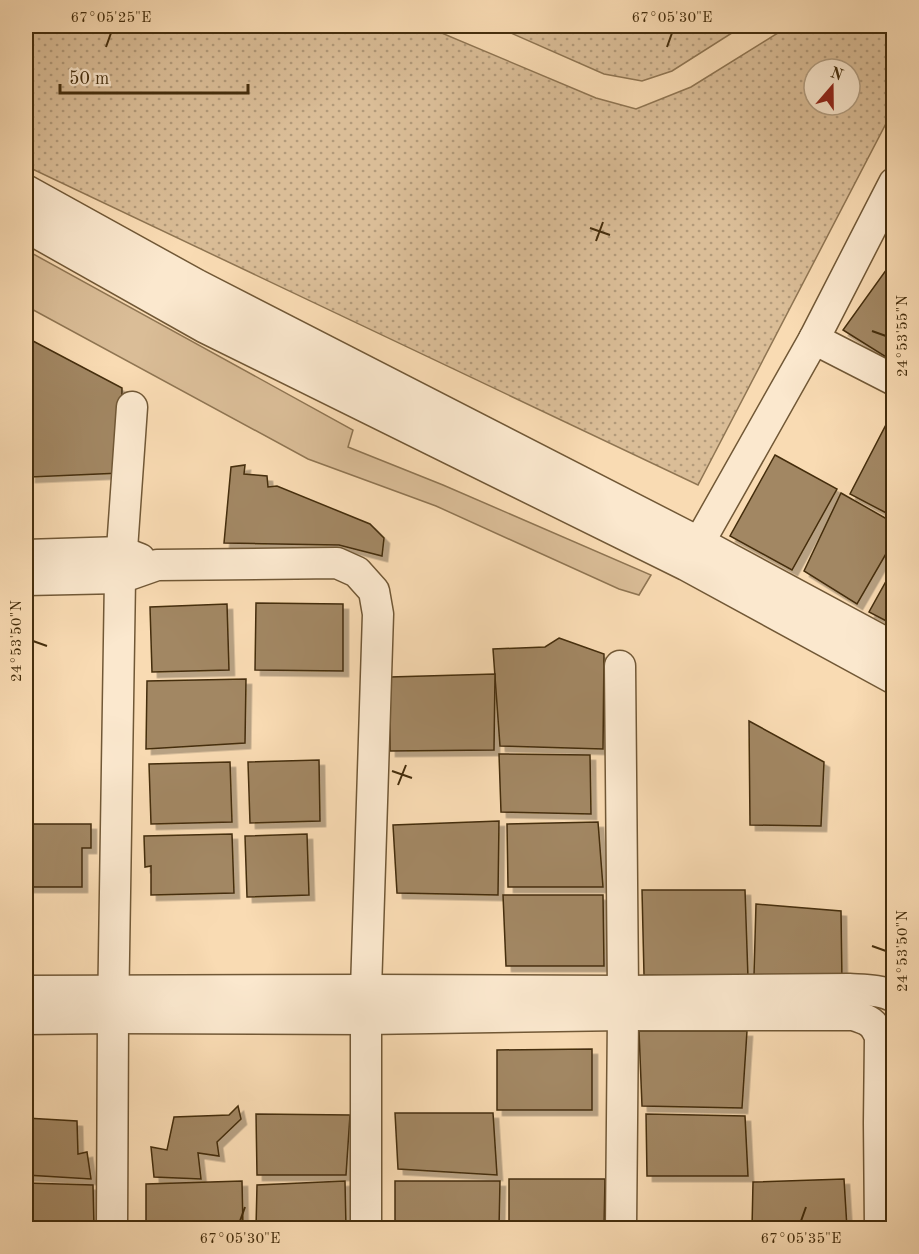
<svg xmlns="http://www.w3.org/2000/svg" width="919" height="1254" viewBox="0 0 919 1254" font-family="'Old Standard TT',serif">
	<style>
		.grass { fill: url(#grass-dots); stroke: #8f7552; stroke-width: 1.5; fill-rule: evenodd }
		.park { fill: #dabd97; stroke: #8f7552; stroke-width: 1.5 }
		.building { fill: #a28763; stroke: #442d0c; stroke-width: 1.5; filter: url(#shadow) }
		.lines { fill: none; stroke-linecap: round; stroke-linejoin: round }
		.minor-casing { stroke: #715836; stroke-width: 33 }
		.tertiary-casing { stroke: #715836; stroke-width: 36 }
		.minor { stroke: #fbe8ce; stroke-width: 30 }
		.tertiary { stroke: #fbe8ce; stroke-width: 33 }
		.ticks { fill: none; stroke: #442d0c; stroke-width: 2 }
		.neatline { fill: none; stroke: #442d0c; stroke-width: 2 }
		.ticks-label { font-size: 15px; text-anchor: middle; fill: #442d0c }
	</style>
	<defs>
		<pattern id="grass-dots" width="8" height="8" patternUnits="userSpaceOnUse" patternTransform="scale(1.5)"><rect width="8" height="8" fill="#dabd97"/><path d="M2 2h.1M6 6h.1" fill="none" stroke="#b29a7a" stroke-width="1.8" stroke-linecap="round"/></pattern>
		<filter id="shadow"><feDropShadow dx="5.5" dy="5.5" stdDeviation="0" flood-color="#0004"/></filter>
	</defs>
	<rect width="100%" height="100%" fill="#f9dbb3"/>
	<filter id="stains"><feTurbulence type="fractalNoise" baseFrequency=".00333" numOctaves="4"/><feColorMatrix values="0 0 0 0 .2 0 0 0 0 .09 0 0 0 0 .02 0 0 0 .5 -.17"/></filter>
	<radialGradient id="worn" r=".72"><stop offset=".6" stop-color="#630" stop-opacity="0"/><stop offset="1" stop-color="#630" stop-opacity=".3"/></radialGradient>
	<g class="grass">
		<path d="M26,26H425L596,98L636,109L691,87L789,26H893V110L698,485L26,166ZM814,69H850V105H814Z"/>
		<path d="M495,26H743L672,71L642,81L604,74Z"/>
	</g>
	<path class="park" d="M26,250L353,430L348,447L443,485L651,575L639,595L619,589L436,506L308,459L26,306Z"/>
	<g class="building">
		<path d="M894,259V362L843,330Z"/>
		<path d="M33,341L122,388L121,473L30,477Z"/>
		<path d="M889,419L894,421V517L850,494Z"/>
		<path d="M775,455L837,489L792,570L730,536Z"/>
		<path d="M245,465L244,474L267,476L268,487L277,486L370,524L384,538L382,556L339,545L224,543L231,467Z"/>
		<path d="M841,493L894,523V540L857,604L804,571Z"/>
		<path d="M894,567V625L869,612Z"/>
		<path d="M256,603L343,604V671L255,670Z"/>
		<path d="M227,604L229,670L152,672L150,607Z"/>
		<path d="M559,638L604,654L603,749L500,746L493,649L545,647Z"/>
		<path d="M495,674L494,750L390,751V677Z"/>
		<path d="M246,679L245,743L146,749L147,681Z"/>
		<path d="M749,721L824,762L821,826L750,825Z"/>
		<path d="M499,754L590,755L591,814L501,812Z"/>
		<path d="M319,760L320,821L250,823L248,762Z"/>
		<path d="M230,762L232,822L151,824L149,764Z"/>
		<path d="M499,821L498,895L397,893L393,825Z"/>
		<path d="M598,822L603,887H508L507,824Z"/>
		<path d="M26,824H91V848H82V887H26Z"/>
		<path d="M232,834L234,893L151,895V866L145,867L144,836Z"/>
		<path d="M307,834L309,895L247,897L245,836Z"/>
		<path d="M642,890H745L748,978L644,975Z"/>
		<path d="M503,895H603L604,966H506Z"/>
		<path d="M756,904L841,911L842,982L754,975Z"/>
		<path d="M639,1031H747L742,1108L642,1106Z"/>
		<path d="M592,1049V1110H497V1050Z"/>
		<path d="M238,1106L241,1119L217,1142L219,1156L198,1153L201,1179L154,1177L151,1147L167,1150L174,1117L229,1115Z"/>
		<path d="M395,1113H493L497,1175L398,1169Z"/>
		<path d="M256,1114L350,1115L346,1175H257Z"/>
		<path d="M646,1114L745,1116L748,1176H647Z"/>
		<path d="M26,1118L77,1121L78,1154L87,1152L91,1179L26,1175Z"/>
		<path d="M509,1179H605L604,1228H509Z"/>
		<path d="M844,1179L847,1228H752L753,1182Z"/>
		<path d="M242,1181L243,1228H146V1184Z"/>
		<path d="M345,1181L346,1228H256L257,1185Z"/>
		<path d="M395,1181H500L499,1228H395Z"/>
		<path d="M26,1183L93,1185L94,1228H26Z"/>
	</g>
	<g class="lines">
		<g class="minor-casing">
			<g id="minor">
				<path d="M814,339L894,380"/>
				<path d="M26,555L122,552L140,559"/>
				<path d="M687,564L814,339L894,183"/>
				<path d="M26,580L120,578L157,565L337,563L357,572L374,591L378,614L366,990V1228"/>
				<path d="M620,666L623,991"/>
				<path d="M26,991L366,990L623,991L849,989C863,990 881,989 894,997"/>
				<path d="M26,1019L113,1018L366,1019L623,1015H853C869,1020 874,1022 880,1037L879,1123L880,1228"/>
				<path d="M112,1228L113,1018L120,578L132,407"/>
				<path d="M621,1228L623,1015"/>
			</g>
		</g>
		<g class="tertiary-casing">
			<g id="tertiary">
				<path d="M26,192L196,286L699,544L894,649"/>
				<path d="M26,225L205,326L687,564L894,677"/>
			</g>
		</g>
		<use href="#minor" class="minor"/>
		<use href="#tertiary" class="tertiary"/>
	</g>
	<path class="ticks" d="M106,47L111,33M667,47L672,33M590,228L610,235M596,241L603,222M872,331L886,336M33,641L47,646M392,771L412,778M398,785L406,765M872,946L886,951M240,1221L245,1207M801,1221L806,1207"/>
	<rect width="919" height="1254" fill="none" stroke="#f9dbb3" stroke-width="66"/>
	<g transform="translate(832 87) rotate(20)"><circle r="28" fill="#fbe8ce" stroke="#b29d80" stroke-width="1.5"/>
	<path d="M0-4.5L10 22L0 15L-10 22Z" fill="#8f2418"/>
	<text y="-9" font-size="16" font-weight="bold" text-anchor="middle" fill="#442d0c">N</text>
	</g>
	<path d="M60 84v9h188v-9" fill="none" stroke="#442d0c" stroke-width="3"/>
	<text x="69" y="84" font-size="18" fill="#442d0c" stroke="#fbe8ce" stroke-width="4.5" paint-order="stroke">50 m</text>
	<rect x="33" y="33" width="853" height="1188" class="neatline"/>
	<g class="ticks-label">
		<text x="111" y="22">67°05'25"E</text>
		<text x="672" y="22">67°05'30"E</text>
		<text transform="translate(902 336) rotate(-90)" y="5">24°53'55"N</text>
		<text transform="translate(16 641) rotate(-90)" y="5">24°53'50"N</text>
		<text transform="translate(902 951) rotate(-90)" y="5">24°53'50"N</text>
		<text x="240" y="1243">67°05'30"E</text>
		<text x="801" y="1243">67°05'35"E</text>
	</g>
	<rect width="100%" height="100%" filter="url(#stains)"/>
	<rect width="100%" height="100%" fill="url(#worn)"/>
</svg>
